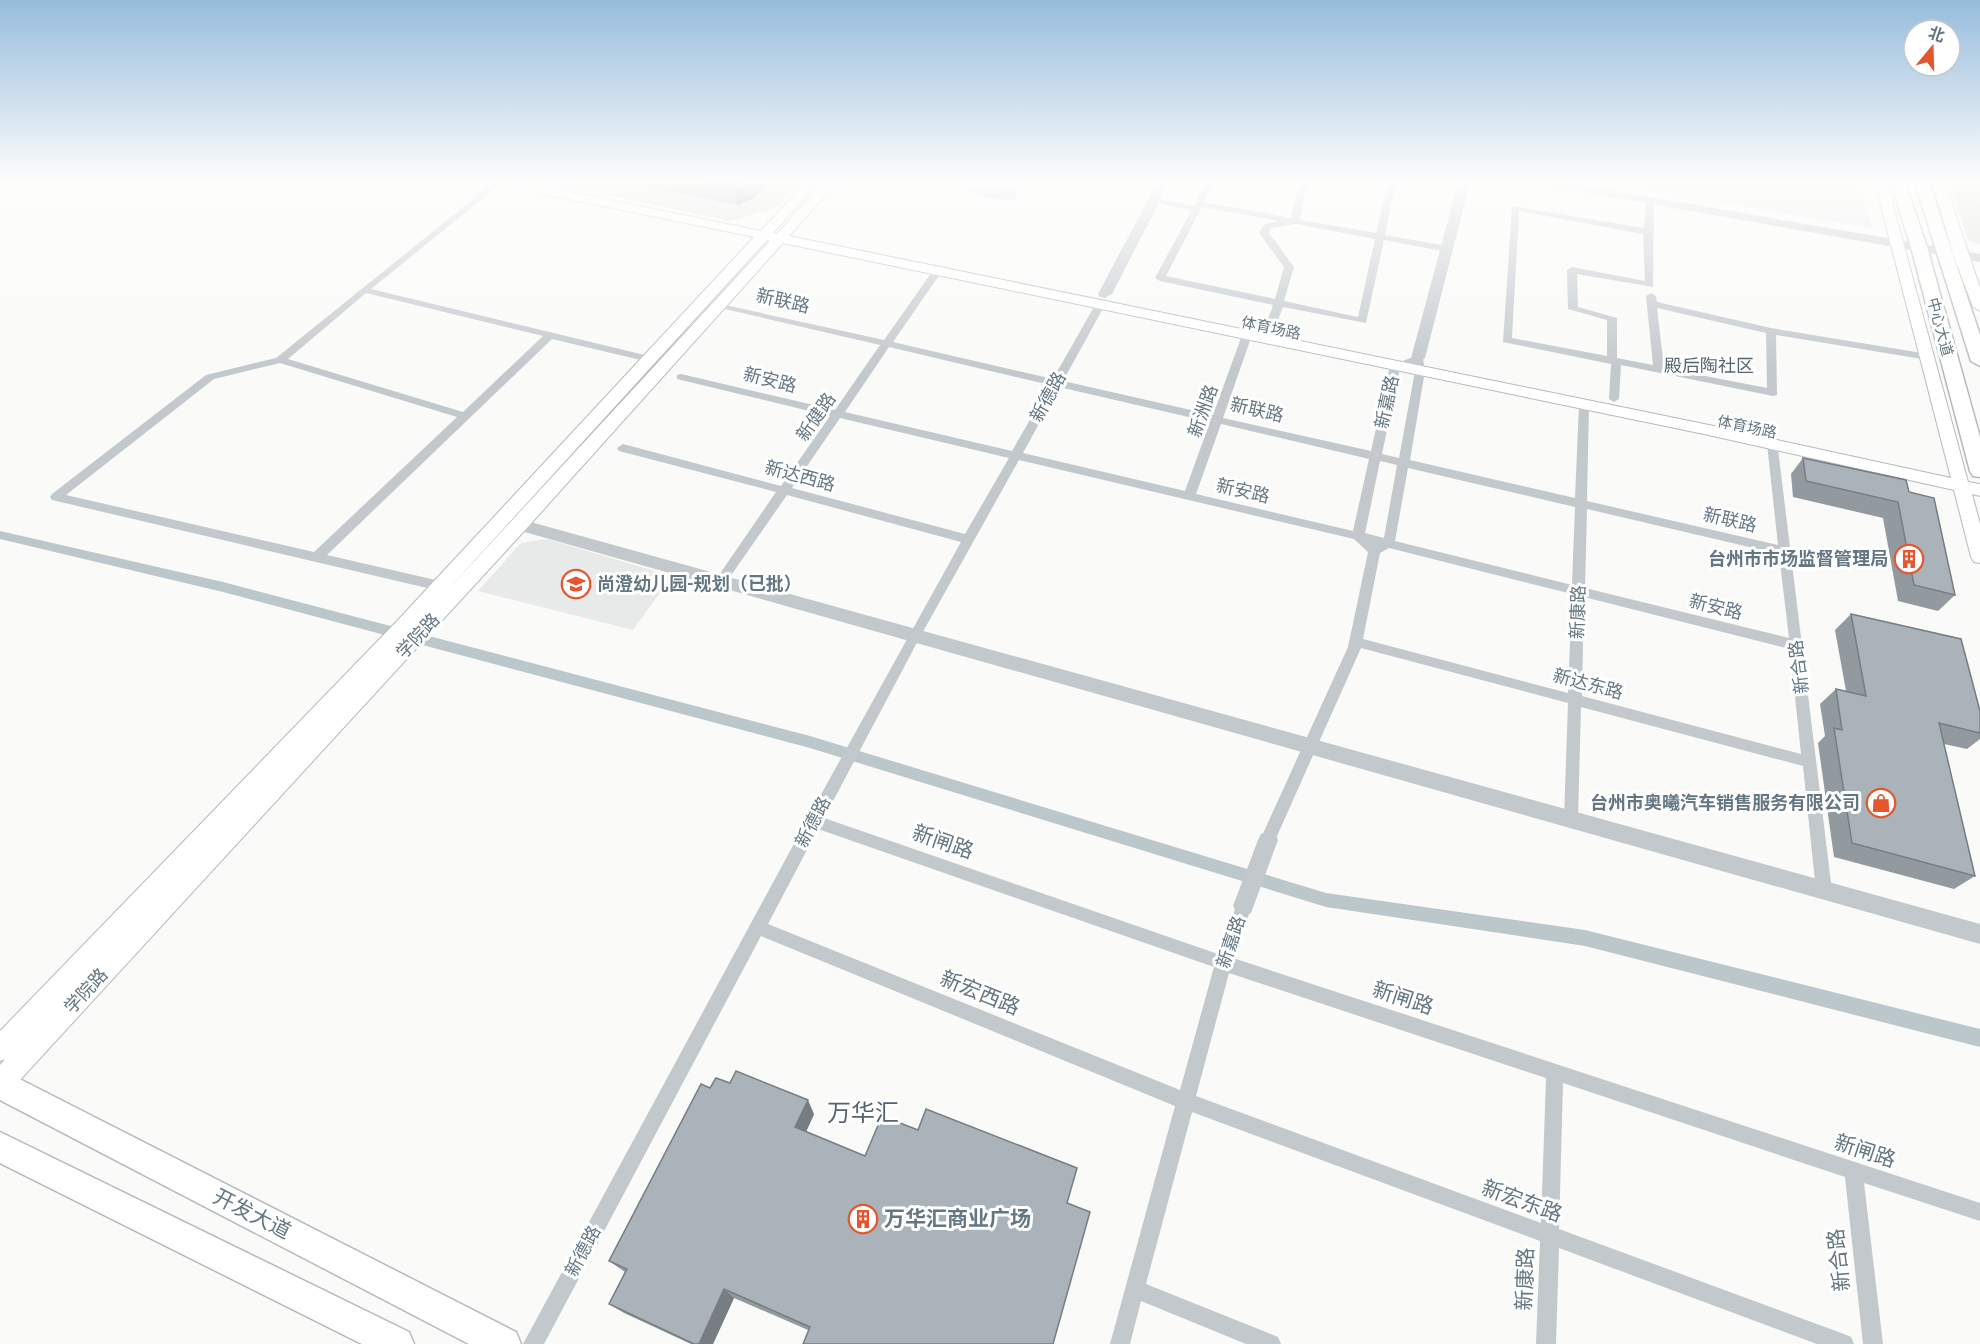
<svg xmlns="http://www.w3.org/2000/svg" width="1980" height="1344" viewBox="0 0 1980 1344" font-family="Lato,'Noto Sans SC',sans-serif">
	<style>
		.built { fill: #e8e9e9 }
		.green { fill: #dadfd7 }
		.water { fill: #bbc7cb }
		.lines { fill: none; stroke-linecap: round; stroke-linejoin: round }
		.canal { fill: #bbc7cb; fill-rule: evenodd }
		.secondary-casing { stroke: #b3babf; stroke-width: 2 }
		.primary-casing { stroke: #b5babe; stroke-width: 3 }
		.minor { fill: #c3c8cc; fill-rule: evenodd }
		.tertiary { fill: #c3c8cc; fill-rule: evenodd }
		.secondary { fill: #fff; fill-rule: evenodd }
		.primary { fill: #fff; fill-rule: evenodd }
		.wall { fill: #929a9f }
		.shaded-wall { fill: #777d82 }
		.building { fill: #aab3b9; stroke: #777d82; stroke-width: 1.5 }
		.labels { text-anchor: middle; stroke-width: 6; stroke-linejoin: round; paint-order: stroke }
		.far-street-label { font-size: 15px; fill: #657683; stroke: #fff }
		.street-label { font-size: 18px; fill: #657683; stroke: #fff }
		.far-quarter-label { font-size: 18px; fill: #57646e; stroke: #fff }
		.poi-label { font-size: 18px; font-weight: bold; fill: #657683; stroke: #fff; text-anchor: end }
		.near-street-label { font-size: 21px; fill: #657683; stroke: #fff }
		.near-poi-label { font-size: 21px; font-weight: bold; fill: #657683; stroke: #fff; text-anchor: start }
		.near-neighbourhood-label { font-size: 24px; fill: #57646e; stroke: #fff }
	</style>
	<rect width="100%" height="100%" fill="#fafaf8"/>
	<g class="built">
		<path d="M1607,183H1858L1873,228Z"/>
		<path d="M547,539L672,576L633,630L478,591L521,543Z"/>
	</g>
	<g class="green">
		<path d="M551,183H799L775,208L730,221Z"/>
		<path d="M1949,183H1980V244L1968,240Z"/>
	</g>
	<path class="water" d="M977,183L1017,188L1016,199C997,202 982,196 965,189Z"/>
	<g class="lines">
		<path class="canal" d="M0,531L223,582L810,736L1326,893L1585,930L1980,1029V1047L1585,946L1326,907L810,748L223,592L0,539Z"/>
		<g class="secondary-casing">
			<g id="secondary">
				<path d="M504,183H527L761,231L805,183H818L773,233L777,234L823,183H836L789,236L1704,424L1951,478L1875,183H1887L1968,482L1980,484V496L1972,494L1980,524V563L1974,562L1971,557L1954,490L1704,434L783,243L526,529L9,1092L0,1096V1065L5,1059L0,1061V1031L398,620L754,237L510,187ZM767,240L770,241L443,595Z"/>
				<path d="M1933,183H1945L1980,288V311L1973,307L1953,254Z"/>
			</g>
		</g>
		<g class="primary-casing">
			<g id="primary">
				<path d="M1891,183H1905L1927,247L1980,437V477L1973,476L1970,471L1911,247Z"/>
				<path d="M1915,183H1929L1980,335V366L1971,361Z"/>
				<path d="M0,1069L516,1332L521,1344H469L0,1100Z"/>
				<path d="M0,1132L409,1332L414,1344H362L0,1163Z"/>
			</g>
		</g>
		<g class="minor">
			<path d="M493,183H502L371,289L649,356L654,359L649,362L552,339L327,555L440,581L444,583L446,586L444,589L440,591L52,500L50,497L52,494L206,375L276,358ZM366,293L543,336L463,412L288,359ZM280,363L457,417L314,552L66,495L214,379Z"/>
			<path d="M1206,183H1214L1204,202L1291,218L1299,183H1307L1300,220L1376,233L1388,183H1396L1385,235L1447,246L1452,249L1447,252L1384,240L1366,323L1283,307L1274,330H1266L1265,328L1273,305L1160,281L1155,278L1191,211L1150,201L1154,198L1194,206ZM1202,207L1280,221L1265,224L1259,233L1284,267L1275,299L1166,276ZM1296,224L1375,239L1358,317L1284,301L1294,267L1269,233L1271,228Z"/>
			<path d="M1647,198L1654,200L1653,287L1577,274L1578,307L1617,318V358L1653,365L1646,296L1651,293L1656,296L1657,302L1771,328L1928,354L1933,357L1928,360L1776,335L1777,395L1773,396L1621,365L1619,399L1614,402L1609,399L1611,364L1503,342L1512,206L1644,228ZM1519,211L1643,234L1645,281L1572,267L1567,270L1568,309L1607,320V356L1512,338ZM1657,308L1766,333L1767,388L1664,368Z"/>
			<path d="M937,268L942,271L893,342L1053,379L1095,305L1100,302L1105,305L1063,381L1213,415L1242,335L1247,332L1252,335L1223,418L1371,451L1390,366L1418,355L1423,358L1425,371L1410,460L1575,498L1579,405L1584,402L1589,405L1587,501L1778,545L1767,444L1773,440L1777,441L1832,891L1830,896L1824,898L1818,896L1816,891L1803,766L1581,707L1578,819L1576,824L1571,826L1566,824L1564,819L1568,703L1361,648L1273,845L1268,847L1263,845L1260,840L1348,647L1368,552L1354,539L1019,460L920,637L824,818L1218,954L1238,901L1244,899L1250,901L1252,906L1233,958L1980,1203V1221L1864,1183L1883,1344H1863L1845,1177L1563,1083L1559,1229L1844,1334L1851,1337L1854,1344H1817L1559,1248L1556,1344H1536L1540,1241L1192,1112L1146,1284L1278,1337L1281,1344H1246L1141,1301L1130,1344H1110L1175,1106L761,936L544,1344H523L809,816L961,542L787,495L725,584H717L715,581L717,578L776,492L619,451L617,448L623,444L781,486L830,416L677,379V375L681,374L835,410L880,345L716,307V303L884,340L934,269ZM889,347L1050,385L1012,451L845,412ZM1414,363L1415,371L1399,458L1382,454L1400,368ZM1059,387L1210,422L1185,491L1023,453ZM840,418L1009,458L965,534L792,488ZM1221,424L1369,459L1353,531L1196,494ZM1380,461L1397,465L1384,538L1365,533ZM1408,468L1575,507L1572,585L1395,541ZM1587,509L1779,554L1789,638L1585,588ZM1389,548L1572,594L1568,693L1363,639L1380,553ZM1584,597L1790,649L1801,754L1582,696ZM818,829L1214,967L1180,1090L768,924ZM1229,973L1546,1078L1541,1223L1196,1096Z"/>
		</g>
		<g class="tertiary">
			<path d="M1157,183H1169L1112,294L1105,298L1100,297L1098,294Z"/>
			<path d="M1458,183H1470L1425,358L1418,362L1411,358Z"/>
			<path d="M1543,183H1568L1980,254V262L1549,186Z"/>
			<path d="M520,519L1980,924V944L514,529L512,525Z"/>
			<path d="M1268,831L1275,834L1278,840L1251,913L1244,916L1237,913L1233,906L1258,840L1261,834Z"/>
		</g>
		<use href="#secondary" class="secondary"/>
		<use href="#primary" class="primary"/>
	</g>
	<g class="wall">
		<path d="M626,183H767L762,190L751,200L738,205Z"/>
		<path d="M1803,458L1909,492L1955,595L1938,611L1898,601L1883,518L1793,497L1791,474Z"/>
		<path d="M1851,614L1980,711V739L1967,749L1944,744L1975,876L1954,889L1834,857L1818,743L1825,736L1820,704L1836,689L1846,691L1835,630Z"/>
		<path d="M730,1083L814,1114L806,1132L865,1156L918,1130L1077,1168L1074,1181L808,1330L734,1298L713,1344H691L624,1313L609,1304L625,1272L609,1261L710,1088Z"/>
	</g>
	<g class="shaded-wall">
		<path d="M749,183H767L762,190L751,200L738,205L735,189Z"/>
		<path d="M808,1100L814,1114L802,1141L795,1127Z"/>
		<path d="M724,1289L734,1298L713,1344H699Z"/>
	</g>
	<g class="building">
		<path d="M703,183H749L735,189Z"/>
		<path d="M1803,458L1906,480L1909,492L1934,498L1955,595L1914,585L1898,502L1806,481Z"/>
		<path d="M1851,614L1961,639L1980,711V733L1939,723L1975,876L1852,843L1834,728L1842,730L1836,689L1866,696Z"/>
		<path d="M736,1071L808,1100L795,1127L865,1156L882,1116L918,1130L926,1109L1077,1168L1067,1203L1090,1212L1053,1344H803L810,1327L724,1289L699,1344H694L609,1304L627,1269L609,1261L701,1084L710,1088L716,1078L730,1083Z"/>
	</g>
	<linearGradient id="sky" x2="0" y2="1"><stop stop-color="#96bcdc"/><stop offset="0.49" stop-color="#fdfdfc"/><stop offset="1" stop-color="#fdfdfc" stop-opacity="0"/></linearGradient>
	<rect width="1980" height="371" fill="url(#sky)"/>
	<defs>
		<g id="building-ring" transform="scale(1.5)"><circle r="9.5" fill="#fff" stroke="#e4572e" stroke-width="1.5"/><path d="M-4-6H4V6H1V3H-1V6H-4ZM-2.5-4.3h1.7v1.8h-1.7ZM.8-4.3h1.7v1.8H.8ZM-2.5-1h1.7V.8h-1.7ZM.8-1h1.7V.8H.8Z" fill="#e4572e"/></g>
		<g id="school-ring" transform="scale(1.5)"><circle r="9.5" fill="#fff" stroke="#e4572e" stroke-width="1.5"/><path d="M0-5L7-2L0 1L-7-2ZM-4 1L0 2.5L4 1V4Q0 6-4 4Z" fill="#e4572e"/></g>
		<g id="shop-ring" transform="scale(1.5)"><circle r="9.5" fill="#fff" stroke="#e4572e" stroke-width="1.5"/><path d="M-5-2.5h2.3a2.7 3.5 0 0 1 5.4 0H5L5.5 6h-11ZM-1.5-2.5h3a1.5 2.3 0 0 0-3 0Z" fill="#e4572e"/></g>
	</defs>
	<g fill-rule="evenodd">
		<use href="#building-ring" x="1909" y="559"/>
		<use href="#school-ring" x="576" y="584"/>
		<use href="#shop-ring" x="1881" y="803"/>
		<use href="#building-ring" x="863" y="1219"/>
	</g>
	<g class="labels">
		<g class="far-street-label">
			<text transform="translate(1940 327) rotate(75)" y="5">中心大道</text>
			<text transform="translate(1271 328) rotate(12)" y="5">体育场路</text>
			<text transform="translate(1747 427) rotate(12)" y="5">体育场路</text>
		</g>
		<g class="street-label">
			<text transform="translate(783 301) rotate(13)" y="6">新联路</text>
			<text transform="translate(770 380) rotate(14)" y="6">新安路</text>
			<text transform="translate(1048 397) rotate(-61)" y="6">新德路</text>
			<text transform="translate(1387 402) rotate(-78)" y="6">新嘉路</text>
			<text transform="translate(1257 410) rotate(13)" y="6">新联路</text>
			<text transform="translate(1203 411) rotate(-70)" y="6">新洲路</text>
			<text transform="translate(816 417) rotate(-55)" y="6">新健路</text>
			<text transform="translate(800 476) rotate(15)" y="6">新达西路</text>
			<text transform="translate(1243 491) rotate(13)" y="6">新安路</text>
			<text transform="translate(1730 520) rotate(13)" y="6">新联路</text>
			<text transform="translate(1716 607) rotate(14)" y="6">新安路</text>
			<text transform="translate(1578 612) rotate(-88)" y="6">新康路</text>
			<text transform="translate(418 636) rotate(-47)" y="6">学院路</text>
			<text transform="translate(1799 667) rotate(-97)" y="6">新合路</text>
			<text transform="translate(1588 684) rotate(15)" y="6">新达东路</text>
			<text transform="translate(813 822) rotate(-62)" y="6">新德路</text>
			<text transform="translate(1231 942) rotate(-71)" y="6">新嘉路</text>
			<text transform="translate(86 991) rotate(-47)" y="6">学院路</text>
			<text transform="translate(583 1251) rotate(-62)" y="6">新德路</text>
		</g>
		<g class="far-quarter-label">
			<text x="1709" y="372">殿后陶社区</text>
		</g>
		<g class="poi-label">
			<text x="1888" y="565">台州市市场监督管理局</text>
			<text x="597" y="590" text-anchor="start">尚澄幼儿园-规划（已批）</text>
			<text x="1860" y="809">台州市奥曦汽车销售服务有限公司</text>
		</g>
		<g class="near-street-label">
			<text transform="translate(943 842) rotate(19)" y="7">新闸路</text>
			<text transform="translate(980 993) rotate(22)" y="7">新宏西路</text>
			<text transform="translate(1403 998) rotate(18)" y="7">新闸路</text>
			<text transform="translate(1865 1151) rotate(18)" y="7">新闸路</text>
			<text transform="translate(1522 1201) rotate(20)" y="7">新宏东路</text>
			<text transform="translate(252 1214) rotate(27)" y="7">开发大道</text>
			<text transform="translate(1839 1260) rotate(-96)" y="7">新合路</text>
			<text transform="translate(1525 1279) rotate(-88)" y="7">新康路</text>
		</g>
		<g class="near-poi-label">
			<text x="884" y="1226">万华汇商业广场</text>
		</g>
		<g class="near-neighbourhood-label">
			<text x="863" y="1121">万华汇</text>
		</g>
	</g>
	<g transform="translate(1932 48) rotate(19)"><circle r="28" fill="#ffffff" stroke="#c1c8cd" stroke-width="1.5"/>
	<path d="M0-4.5L10 22L0 15L-10 22Z" fill="#e4572e"/>
	<text y="-9" font-size="16" font-weight="bold" text-anchor="middle" fill="#657683">北</text>
	</g>
</svg>
